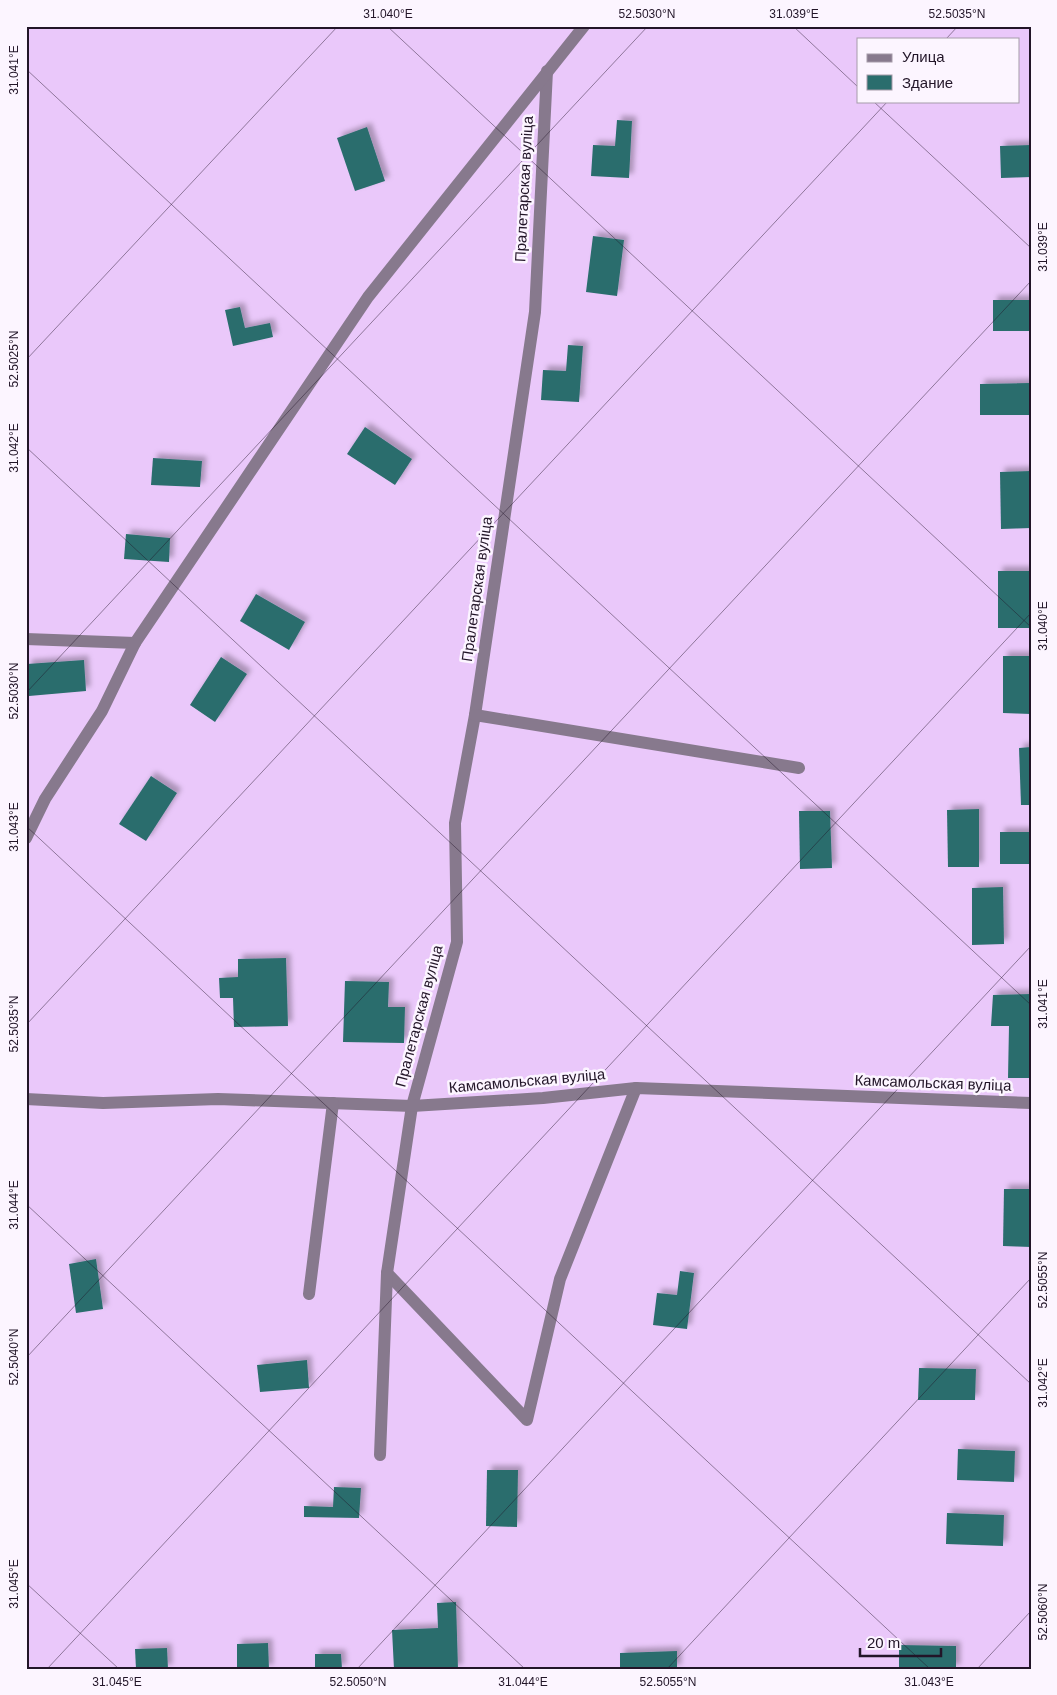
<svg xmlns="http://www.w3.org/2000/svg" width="1057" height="1695" viewBox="0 0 1057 1695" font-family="Arial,sans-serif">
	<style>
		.building { fill: #2a6d6d; filter: url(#shadow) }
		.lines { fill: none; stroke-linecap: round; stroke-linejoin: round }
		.minor { stroke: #87798d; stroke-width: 12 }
		.ticks { fill: none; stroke: #221528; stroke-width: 1; stroke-opacity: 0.45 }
		.labels { text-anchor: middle; stroke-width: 5; stroke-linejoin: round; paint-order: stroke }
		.street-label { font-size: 15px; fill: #221528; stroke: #fcf5ff }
		.neatline { fill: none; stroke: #221528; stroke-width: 2 }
		.ticks-label { font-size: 12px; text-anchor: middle; fill: #221528 }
	</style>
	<defs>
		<filter id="shadow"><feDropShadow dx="4.5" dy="-4.5" stdDeviation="2.5" flood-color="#0004"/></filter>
	</defs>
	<rect width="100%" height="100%" fill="#eac8fa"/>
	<g class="building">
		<path d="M617,120L632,121L629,178L591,176L593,145L615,146Z"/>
		<path d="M367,127L385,181L355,191L337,138Z"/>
		<path d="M1031,145V177L1001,178L1000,146Z"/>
		<path d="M593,236L624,240L617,296L586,292Z"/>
		<rect x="993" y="300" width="38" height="31"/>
		<path d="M240,307L245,328L270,323L273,337L233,346L225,310Z"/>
		<path d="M568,345L583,346L579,402L541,400L543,370L566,371Z"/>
		<path d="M1031,383V415H980V384Z"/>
		<path d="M365,427L412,459L395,485L347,454Z"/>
		<path d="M153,458L202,461L200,487L151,485Z"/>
		<path d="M1031,471V528L1001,529L1000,472Z"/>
		<path d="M126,534L170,538L169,562L124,559Z"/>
		<path d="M998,571H1029L1030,628H998Z"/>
		<path d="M256,594L305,622L289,650L240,621Z"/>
		<path d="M1003,656H1031V714L1003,713Z"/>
		<path d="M221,657L247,674L215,722L190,705Z"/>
		<path d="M84,660L86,691L29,696L27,664Z"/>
		<path d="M1031,747V805H1021L1019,748Z"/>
		<path d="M151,776L177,793L146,841L119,824Z"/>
		<path d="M979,809V867H948L947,810Z"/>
		<path d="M799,811H830L832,868L800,869Z"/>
		<rect x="1000" y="832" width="31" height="32"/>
		<path d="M1003,887L1004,944L972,945V888Z"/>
		<path d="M286,958L288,1026L234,1027L233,998H220L219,978L238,977V959Z"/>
		<path d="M345,981L389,982L388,1007H405L404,1043L343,1042Z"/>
		<path d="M1031,994V1078H1008L1009,1026H991L993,995Z"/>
		<path d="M1004,1189H1031V1247L1003,1246Z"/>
		<path d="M96,1259L103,1309L76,1313L69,1264Z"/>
		<path d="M680,1271L694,1273L687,1329L653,1325L657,1293L677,1295Z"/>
		<path d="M307,1360L309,1388L260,1392L257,1365Z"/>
		<path d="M919,1368L976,1369L975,1400H918Z"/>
		<path d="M958,1449L1015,1451L1014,1482L957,1480Z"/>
		<path d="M487,1470H518L517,1527L486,1526Z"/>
		<path d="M334,1487L361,1488L359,1518L304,1517V1506L333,1507Z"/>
		<path d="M947,1513L1004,1515L1003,1546L946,1544Z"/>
		<path d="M456,1602L458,1669H394L392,1630L438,1628L437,1603Z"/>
		<path d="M268,1643L269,1669H237V1644Z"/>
		<path d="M899,1645L956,1646V1669H899Z"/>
		<path d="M167,1648L168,1669H136L135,1649Z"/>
		<path d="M677,1651V1669H620V1653Z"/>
		<path d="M315,1654H341L342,1669H315Z"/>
	</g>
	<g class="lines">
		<g class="minor">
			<path d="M547,71L535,312L475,715L455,823L457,942L412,1106L387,1273L527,1420L560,1279L636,1088"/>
			<path d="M26,639L135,643"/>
			<path d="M475,715L799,768"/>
			<path d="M26,838L45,799L102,711L135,643L368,297L584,26"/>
			<path d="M26,1099L103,1103L218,1099L412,1106L543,1098L636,1088L1031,1103"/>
			<path d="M309,1294L333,1103"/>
			<path d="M380,1455L387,1273"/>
		</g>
	</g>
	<path class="ticks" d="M387,26L1031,627M793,26L858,87M26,28L27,26M946,39L958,26M26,69L1031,1005M873,101L1031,248M26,360L338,26M26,447L1031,1384M26,693L648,26M26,826L930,1669M26,1025L888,101M26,1204L525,1669M26,1358L1031,281M26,1583L119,1669M47,1669L1031,613M357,1669L1031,946M667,1669L1031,1278M977,1669L1031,1611"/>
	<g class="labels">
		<g class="street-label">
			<text transform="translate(524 189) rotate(-87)" y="5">Пралетарская вуліца</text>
			<text transform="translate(477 589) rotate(-82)" y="5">Пралетарская вуліца</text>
			<text transform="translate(419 1016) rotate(-75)" y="5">Пралетарская вуліца</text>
			<text transform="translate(527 1081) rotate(-5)" y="5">Камсамольская вуліца</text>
			<text transform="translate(933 1083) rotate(2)" y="5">Камсамольская вуліца</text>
		</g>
	</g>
	<rect width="1057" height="1695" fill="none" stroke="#fcf5ff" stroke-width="55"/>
	<rect x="857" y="38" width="162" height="65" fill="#fcf5ff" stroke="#a59ba9"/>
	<rect x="867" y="54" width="25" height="8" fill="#87798d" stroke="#a59ba9"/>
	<text x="902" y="62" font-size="15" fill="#221528">Улица</text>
	<rect x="867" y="75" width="25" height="15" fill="#2a6d6d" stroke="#a59ba9"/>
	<text x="902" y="88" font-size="15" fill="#221528">Здание</text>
	<path d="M860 1648v8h81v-8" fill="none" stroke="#221528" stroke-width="2.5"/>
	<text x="867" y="1648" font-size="15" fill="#221528" stroke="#fcf5ff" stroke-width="4" paint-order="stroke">20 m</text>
	<rect x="28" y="28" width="1002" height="1640" class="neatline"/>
	<g class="ticks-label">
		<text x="388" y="18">31.040°E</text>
		<text x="647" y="18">52.5030°N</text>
		<text x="794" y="18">31.039°E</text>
		<text x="957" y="18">52.5035°N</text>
		<text transform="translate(14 70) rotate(-90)" y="4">31.041°E</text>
		<text transform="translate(1043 247) rotate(-90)" y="4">31.039°E</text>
		<text transform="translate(14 359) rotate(-90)" y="4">52.5025°N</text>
		<text transform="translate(14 448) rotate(-90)" y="4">31.042°E</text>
		<text transform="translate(1043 626) rotate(-90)" y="4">31.040°E</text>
		<text transform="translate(14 691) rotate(-90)" y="4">52.5030°N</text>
		<text transform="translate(14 827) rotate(-90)" y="4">31.043°E</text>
		<text transform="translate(1043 1004) rotate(-90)" y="4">31.041°E</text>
		<text transform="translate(14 1024) rotate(-90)" y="4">52.5035°N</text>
		<text transform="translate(14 1205) rotate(-90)" y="4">31.044°E</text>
		<text transform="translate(1043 1280) rotate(-90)" y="4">52.5055°N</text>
		<text transform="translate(14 1357) rotate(-90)" y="4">52.5040°N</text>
		<text transform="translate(1043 1383) rotate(-90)" y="4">31.042°E</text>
		<text transform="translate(14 1584) rotate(-90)" y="4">31.045°E</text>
		<text transform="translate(1043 1612) rotate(-90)" y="4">52.5060°N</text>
		<text x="117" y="1686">31.045°E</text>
		<text x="358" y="1686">52.5050°N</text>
		<text x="523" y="1686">31.044°E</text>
		<text x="668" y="1686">52.5055°N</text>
		<text x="929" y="1686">31.043°E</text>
	</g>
</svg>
